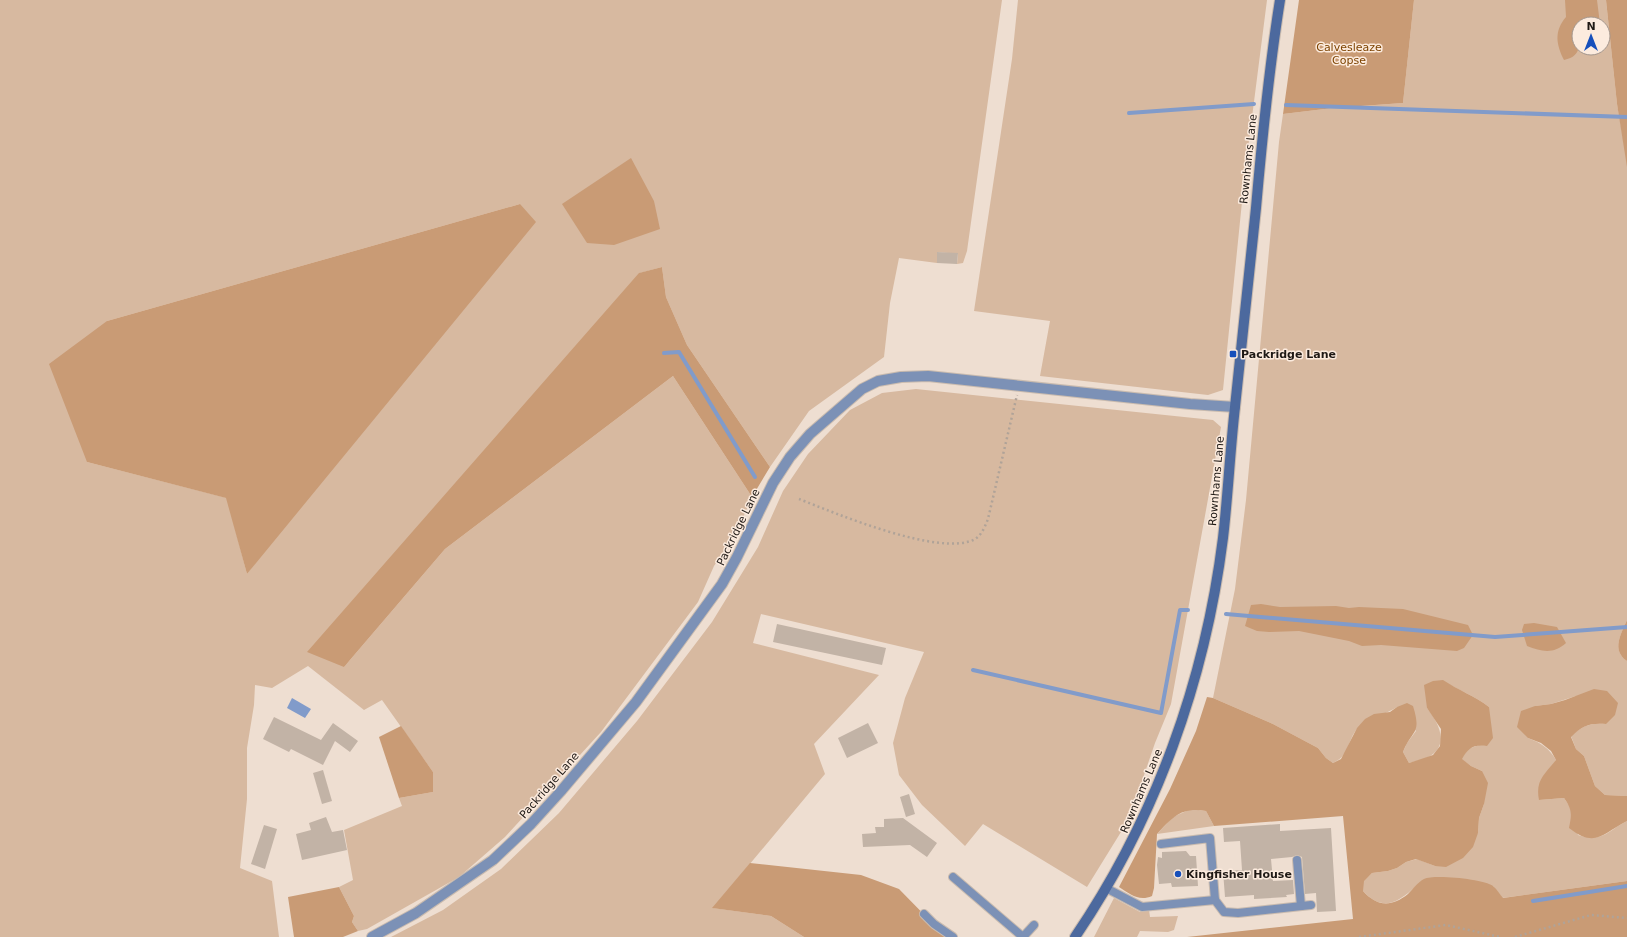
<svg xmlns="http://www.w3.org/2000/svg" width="1627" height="937" viewBox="0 0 1627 937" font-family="'DejaVu Sans',sans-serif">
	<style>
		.green { fill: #d7b9a0; fill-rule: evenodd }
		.forest { fill: #c99b75 }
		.water { fill: #819bca }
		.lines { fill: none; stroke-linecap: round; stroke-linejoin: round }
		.stream { stroke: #819bca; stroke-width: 4 }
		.building { fill: #c2b3a6 }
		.lane-casing { stroke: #c9bbaf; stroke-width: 10 }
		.street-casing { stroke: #c9bbaf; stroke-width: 12 }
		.secondary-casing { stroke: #c9bbaf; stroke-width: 12 }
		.path { stroke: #b0a398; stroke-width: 2.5; stroke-dasharray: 2 3; stroke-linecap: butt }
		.lane { stroke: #7c91b6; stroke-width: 8 }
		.street { stroke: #7c91b6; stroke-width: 10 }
		.secondary { stroke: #4c699e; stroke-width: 10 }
		.poi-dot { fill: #164fbb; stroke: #fcebde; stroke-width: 1.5 }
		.labels { text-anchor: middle; stroke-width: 3; stroke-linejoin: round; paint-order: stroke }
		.park-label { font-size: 11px; fill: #7d4300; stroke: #fcebde }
		.street-label { font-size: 11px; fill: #1f1915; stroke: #fcebde }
		.poi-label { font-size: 11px; font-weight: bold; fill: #1f1915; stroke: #fcebde; text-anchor: start }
	</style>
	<rect width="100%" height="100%" fill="#eeded1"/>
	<g class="green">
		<path d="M0,0H1002L967,251L963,263L957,264L958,254L938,252L937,263L899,258L890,303L884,357L809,411L770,467L687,345L666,297L662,267L640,273L344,667L445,549L673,376L752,497L737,531L714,566L698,602L601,732L505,837L459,877L367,929L358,931L352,922L354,916L339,887L353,880L344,830L402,806L399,798L433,792V772L382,700L364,710L308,666L272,688L255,685L254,705L247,748V799L240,868L272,881L279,937H0ZM520,204L247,574L227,498L87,462L107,321Z"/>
		<path d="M1018,0H1267L1245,172L1223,390L1208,395L1040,376L1050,321L974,311L1012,59Z"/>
		<path d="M1414,0H1606L1617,104L1627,160V620C1621,634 1611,650 1627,661V796L1605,795L1595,786L1584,756L1576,749L1571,736C1584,725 1590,723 1606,724L1576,696L1551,704L1535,706L1528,738C1541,743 1549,748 1556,760L1539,800L1564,798L1570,807L1578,835C1603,843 1607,831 1627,821V881L1502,898L1493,886H1416C1398,903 1382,912 1363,891V881L1372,873L1388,871L1397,868L1406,862L1417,859L1435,866L1478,833L1479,818L1484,804L1482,771L1471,766L1461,759L1468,749L1479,745L1489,707C1475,696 1458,690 1443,681L1427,708C1437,721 1449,741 1433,754C1427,759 1416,761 1409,763L1403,752L1407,743L1416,731L1397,707C1388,713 1360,724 1356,730C1347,743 1349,756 1333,763L1326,758L1318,748L1273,724L1213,698L1235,589L1246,500L1279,142L1283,114L1333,108L1403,103ZM1579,24H1603V48H1579Z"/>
		<path d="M916,389L1213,420L1221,427L1171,704L1155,743L1129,819L1087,887L983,824L965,846L922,805L899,775L893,743L905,698L924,652L761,614L753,643L879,675L814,744L825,774L713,908L771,916L804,937H391L443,910L501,869L559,813L637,721L712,622L758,547L783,491L808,454L850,410L882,393Z"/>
		<path d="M1191,809L1206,811L1214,826L1157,834L1173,817Z"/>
		<path d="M1114,898L1140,912L1149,910L1150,917L1178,916L1174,930L1168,932L1140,931L1137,937H1094Z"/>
	</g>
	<g class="forest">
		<path d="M1299,0H1414L1403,103L1333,108L1283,114Z"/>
		<path d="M1565,0H1597L1600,24H1579C1579,41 1584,56 1564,60C1556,44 1554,31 1566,17Z"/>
		<path d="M1606,0H1627V167L1617,104Z"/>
		<path d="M631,158L654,201L660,229L614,245L587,243L562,204Z"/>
		<path d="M520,204L536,222L247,574L226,498L87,462L49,364L107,321Z"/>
		<path d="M662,267L666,297L687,345L770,467L752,497L673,376L445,549L344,667L307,652L639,273Z"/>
		<path d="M1261,604L1280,607L1336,606L1349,608L1359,607L1403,609L1468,625L1473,635L1464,648L1457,651L1381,645L1362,646L1349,641L1299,631L1269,632L1257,631L1245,626L1251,605Z"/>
		<path d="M1627,620V661C1611,650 1621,634 1627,620Z"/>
		<path d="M1534,623L1557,627L1566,643C1554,654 1542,652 1527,646L1522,630L1524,624Z"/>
		<path d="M1443,680C1458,690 1475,696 1489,707L1493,738L1487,746C1474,744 1468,748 1462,759L1471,766L1482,771L1488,783L1484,804L1479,818L1478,833L1473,847L1463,858L1446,867L1435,866L1416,859L1406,862L1397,868L1388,871L1372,873L1364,881L1363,891C1377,907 1392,907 1408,894C1413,889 1418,882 1424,879C1434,874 1484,879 1493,886C1497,889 1500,895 1503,898L1627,881V937H1187L1353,919L1343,816L1214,826L1206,811C1181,807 1173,817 1157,834L1154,888L1152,896C1139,902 1130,894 1119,887L1170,789L1196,731L1207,697L1213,698L1273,724L1318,748L1326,758L1333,763L1341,759L1357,728L1365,719L1374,714L1390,712L1397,707L1407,703L1413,706C1422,735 1412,729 1403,752L1409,763L1433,755L1440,746L1441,729L1427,708L1424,685L1433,681Z"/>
		<path d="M1594,689L1607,691L1618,703L1615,715L1606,724C1590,723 1583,725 1571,737L1576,749L1584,756L1595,786L1605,795L1627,796V821C1603,833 1596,849 1569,828C1572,814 1572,809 1564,798L1539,800C1535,780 1545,774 1556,760L1551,751L1541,743L1528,738L1517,727L1521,711L1535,706L1551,704L1565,700Z"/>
		<path d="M401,726L433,772V792L399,798L379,737Z"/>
		<path d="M750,863L861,875L899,889L946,937H804L771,916L712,908Z"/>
		<path d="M339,887L354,916L352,922L358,931L343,937H294L288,897Z"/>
	</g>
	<path class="water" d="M292,698L311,709L305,718L287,708Z"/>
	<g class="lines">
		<g class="stream">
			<path d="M1286,105L1627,117"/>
			<path d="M1129,113L1254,104"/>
			<path d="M664,353L679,352L755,477"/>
			<path d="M1226,614L1495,637L1627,627"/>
			<path d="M973,670L1161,713L1180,610H1188"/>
			<path d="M1533,901L1627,886"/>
		</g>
	</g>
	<g class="building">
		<path d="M937,252L958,253L957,264L937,263Z"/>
		<path d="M777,624L886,648L882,665L773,642Z"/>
		<path d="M274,717L321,740L333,723L358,741L350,752L335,741L323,765L291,749L289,752L263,739Z"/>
		<path d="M868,723L878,743L847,758L838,738Z"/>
		<path d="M323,770L332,801L322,804L313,773Z"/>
		<path d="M909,794L915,814L906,817L900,797Z"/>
		<path d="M326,817L332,832L343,830L347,850L302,860L296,834L311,830L309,823Z"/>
		<path d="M903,818L937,843L927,857L910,845L863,847L862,834L876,833L875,827H884V819Z"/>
		<path d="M1280,824V831L1331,828L1336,911L1317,912L1316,893L1305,894L1302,857L1297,855L1292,857L1271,859L1273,881L1293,880L1294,894L1286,895L1287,897L1254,899V895L1225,897L1223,871L1242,870L1240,841L1224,842L1223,828Z"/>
		<path d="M264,825L277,829L265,869L251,864Z"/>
		<path d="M1186,851L1190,856H1196L1198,886L1172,887L1171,883L1159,884L1157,865L1158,857L1162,858V852Z"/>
	</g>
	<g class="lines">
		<g class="lane-casing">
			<g id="lane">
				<path d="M1161,844L1210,838L1215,900"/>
				<path d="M1297,860L1301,906"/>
				<path d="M953,877L1023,937"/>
				<path d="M1106,888L1142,907L1215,900L1224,912L1238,913L1311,905"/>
				<path d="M924,914L934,924L953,937"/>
				<path d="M1023,937L1034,925"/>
			</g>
		</g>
		<g class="street-casing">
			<path id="street" d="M372,937L416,913L493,860L531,824L561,791L636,702L722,584L737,557L773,483L790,457L810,434L862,389L878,381L901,377L928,376L1190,404L1235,407"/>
		</g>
		<g class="secondary-casing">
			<path id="secondary" d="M1075,937C1156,818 1205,681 1223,538C1228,495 1230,451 1235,407C1242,341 1249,275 1256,208C1262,139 1269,69 1280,0"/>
		</g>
		<g class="path">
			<path d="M799,499C835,513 941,558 975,539C982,535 985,526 988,519L1017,395"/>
			<path d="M1359,937L1446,925L1500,937"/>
			<path d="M1515,937L1591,915L1627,918"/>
		</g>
		<use href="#lane" class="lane"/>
		<use href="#street" class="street"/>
		<use href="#secondary" class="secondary"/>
	</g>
	<g class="poi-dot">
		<rect x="1229" y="350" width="8" height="8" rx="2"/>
		<circle cx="1178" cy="874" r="4"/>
	</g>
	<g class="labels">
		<g class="park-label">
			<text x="1349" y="51">Calvesleaze<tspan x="1349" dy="13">Copse</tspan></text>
		</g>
		<g class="street-label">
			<text transform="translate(1248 159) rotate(-84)" y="4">Rownhams Lane</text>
			<text transform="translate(1216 481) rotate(-85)" y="4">Rownhams Lane</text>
			<text transform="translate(738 527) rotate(-64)" y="4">Packridge Lane</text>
			<text transform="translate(549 785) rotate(-49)" y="4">Packridge Lane</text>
			<text transform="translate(1141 791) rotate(-67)" y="4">Rownhams Lane</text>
		</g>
		<g class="poi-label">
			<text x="1241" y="358">Packridge Lane</text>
			<text x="1186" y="878">Kingfisher House</text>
		</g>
	</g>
	<g transform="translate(1591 36)"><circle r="19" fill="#fcebde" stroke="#a4978e"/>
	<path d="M0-3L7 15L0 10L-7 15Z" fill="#164fbb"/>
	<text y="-6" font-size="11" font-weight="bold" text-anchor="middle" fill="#1f1915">N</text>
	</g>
</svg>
